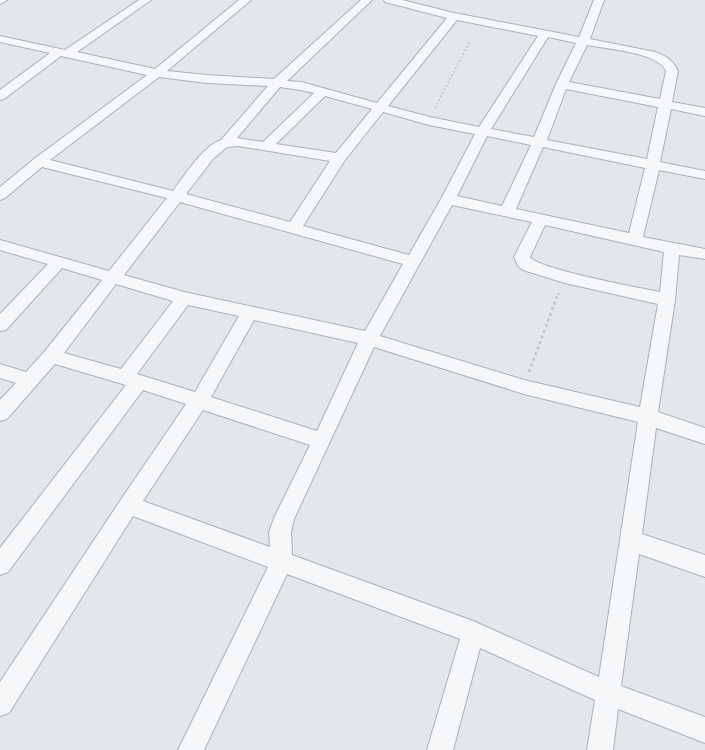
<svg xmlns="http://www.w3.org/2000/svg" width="705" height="750" viewBox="0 0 705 750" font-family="Barlow,sans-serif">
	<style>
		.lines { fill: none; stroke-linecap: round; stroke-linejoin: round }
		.street-casing { stroke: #acb0b9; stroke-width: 2 }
		.path-far2 { stroke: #c1c4ca; stroke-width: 1.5; stroke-dasharray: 2 2; stroke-linecap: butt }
		.path-far1 { stroke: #c1c4ca; stroke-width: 2; stroke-dasharray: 2.5 2.5; stroke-linecap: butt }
		.path { stroke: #c1c4ca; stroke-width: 2.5; stroke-dasharray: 3 3; stroke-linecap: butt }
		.street { fill: #f6f7f9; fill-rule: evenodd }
	</style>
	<rect width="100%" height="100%" fill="#e3e6eb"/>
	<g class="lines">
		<g class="street-casing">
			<g id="street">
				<path d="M0,0H7L0,4Z"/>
				<path d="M139,0H151L77,52L155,69L239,0H251L167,71L207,75L274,79L361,0H372L287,81L301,82L377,103L447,18L385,2L384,0H402L454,13L579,37L594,0H604L590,39L655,52C666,56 673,60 678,71L672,102L705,108V116L671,109L660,162L705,171V179L659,170L643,237L705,249V259L679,255L675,300L658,412L705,428V444L656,428L642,534L705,555V577L639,554L621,686L705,717V743L618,709L613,750H587L595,700L480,648L453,750H427L460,639L287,574L204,750H178L268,567L133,516L9,713L0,716V682L122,498L186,404L143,390L8,572L0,575V548L126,385L55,364L7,419L0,421V400L16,383L0,378V364L26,372L45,351L102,280L62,268L6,330L0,331V314L48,264L0,250V240L109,271L167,198L42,167L5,198L0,200V187L34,159L147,75L61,56L4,99L0,100V90L50,53L0,42V36L65,50ZM457,20L538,36L479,127L430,117L388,106ZM548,37L576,43L556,84L534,137L491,129ZM587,45C606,49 658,52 666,71L660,99L569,82ZM159,77L207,83L268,86L221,140C204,145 184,176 173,191L50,160ZM280,87L300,90L314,93L263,142L237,138ZM566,89L658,107L647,159L547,140ZM325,96L372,109L336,153L276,144ZM383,112L429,125L475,134L441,199L409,255L303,226L345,160ZM487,136L531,145L502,206L457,196ZM238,146L330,161L290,222L186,194L213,159L227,147ZM543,147L645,168L629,233L516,209ZM180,202L403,264L365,331L184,292L124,275ZM452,205L532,222L514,257L518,266L523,270L565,283L658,304L640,407L524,380L380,336ZM545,225L664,252L660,292C640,288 537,269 530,257ZM116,284L173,301L121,369L64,353ZM188,305L239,316L195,392L137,374ZM254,320L358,343L317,431L211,397ZM374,347L524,394L638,422L599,677L473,621L292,555L291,532L294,519ZM203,410L310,445L274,518L269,532L270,547L143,501Z"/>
			</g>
		</g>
		<path class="path-far2" d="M435,108L470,41"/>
		<path class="path-far1" d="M558,295L559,292"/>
		<path class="path" d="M529,372L558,294"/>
		<use href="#street" class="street"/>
	</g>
</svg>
